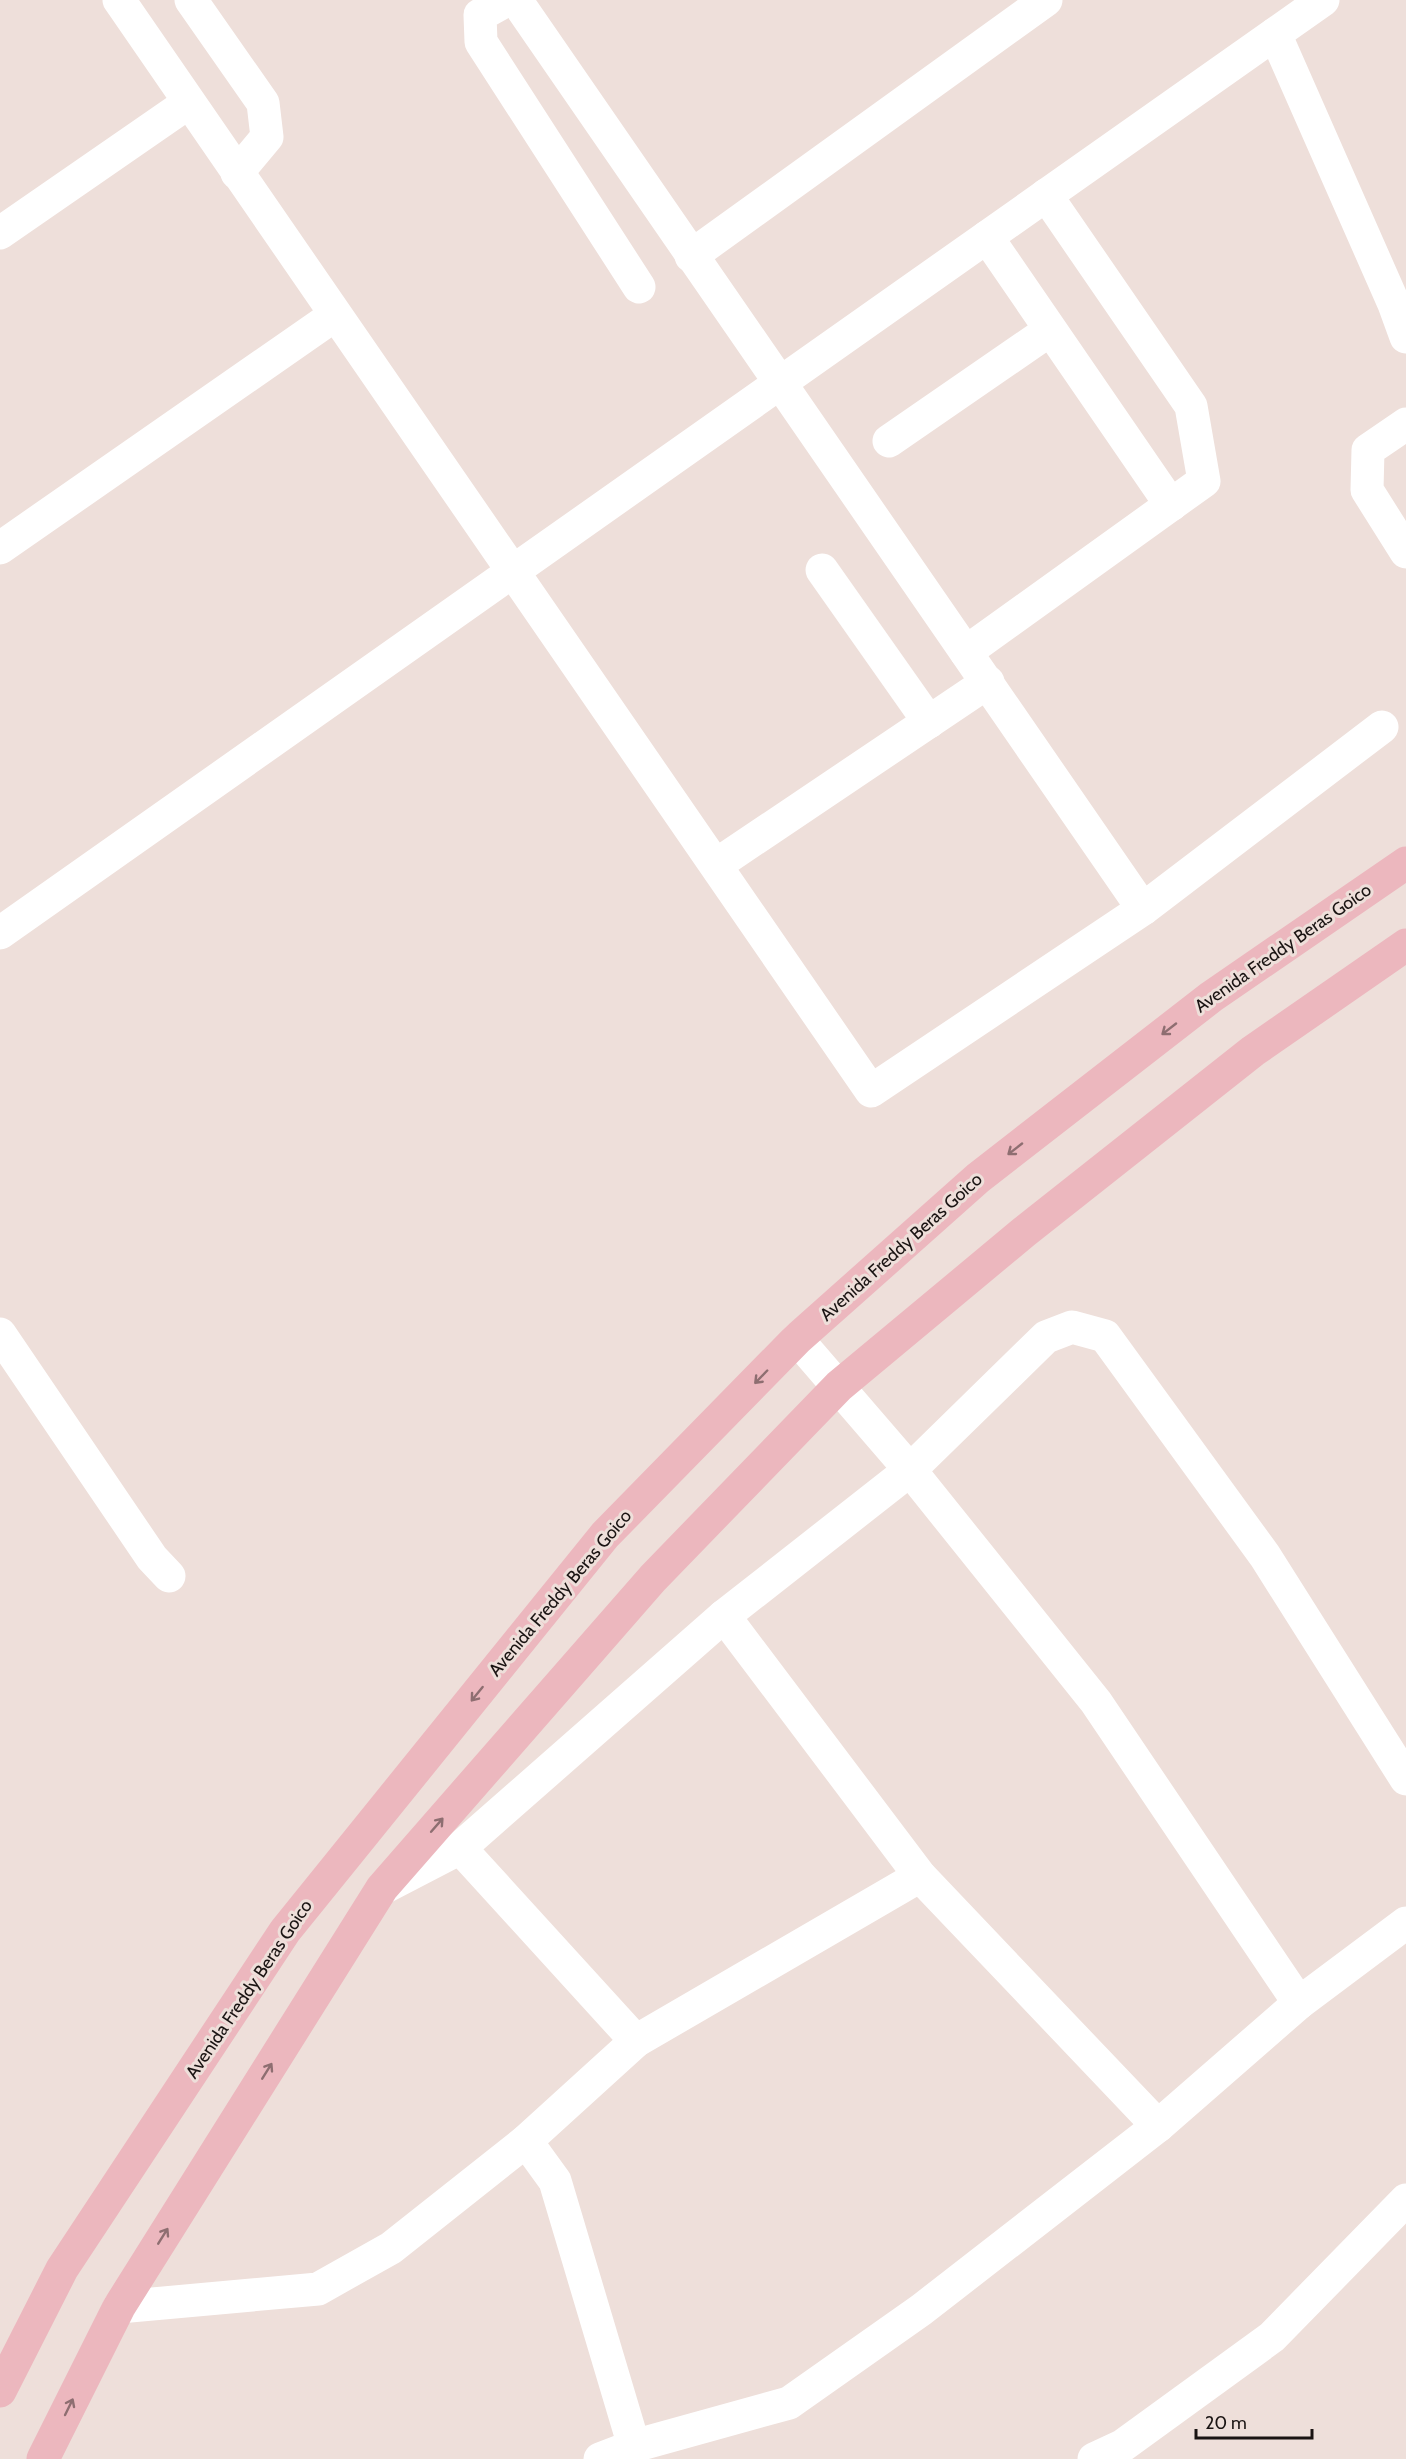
<svg xmlns="http://www.w3.org/2000/svg" width="1406" height="2459" viewBox="0 0 1406 2459" font-family="Cabin,sans-serif">
	<style>
		.lines { fill: none; stroke-linecap: round; stroke-linejoin: round }
		.minor { stroke: #fff; stroke-width: 33 }
		.major { stroke: #ecb7be; stroke-width: 33 }
		.oneway { stroke: #8e6e71 }
		.labels { text-anchor: middle; stroke-width: 6; stroke-linejoin: round; paint-order: stroke }
		.street-label { font-size: 18px; fill: #1a1413; stroke: #eedfda }
	</style>
	<rect width="100%" height="100%" fill="#eedfda"/>
	<g class="lines">
		<g class="minor">
			<path d="M119,0L871,1091L1143,909L1382,727"/>
			<path d="M191,0L263,103L267,137L237,173"/>
			<path d="M507,0L480,15L481,42L639,287"/>
			<path d="M516,0L1143,909"/>
			<path d="M1275,34L1394,304L1406,337"/>
			<path d="M0,233L188,103"/>
			<path d="M987,237L1171,505"/>
			<path d="M691,256L1046,0"/>
			<path d="M1406,424L1368,450L1367,490L1406,552"/>
			<path d="M889,441L1050,330"/>
			<path d="M0,548L335,315"/>
			<path d="M822,570L929,722"/>
			<path d="M966,652L1204,481L1191,406L1046,195"/>
			<path d="M716,865L988,682"/>
			<path d="M0,933L1323,0"/>
			<path d="M0,1334L152,1558L169,1576"/>
			<path d="M797,1339L910,1470L1096,1702L1299,2003"/>
			<path d="M724,1616L920,1876L1158,2126"/>
			<path d="M460,1848L636,2041"/>
			<path d="M383,1888L460,1848L724,1616L910,1470L1046,1337L1072,1327L1105,1336L1265,1556L1406,1779"/>
			<path d="M526,2141L555,2181L634,2446"/>
			<path d="M119,2307L318,2289L391,2248L526,2141L636,2041L920,1876"/>
			<path d="M600,2459L634,2446L789,2403L921,2310L1158,2126L1299,2003L1406,1923"/>
			<path d="M1094,2459L1122,2446L1272,2337L1406,2200"/>
		</g>
		<g class="major">
			<path d="M0,2391L62,2269L285,1931L605,1535L797,1339L978,1178L1211,997L1406,863"/>
			<path d="M43,2459L119,2307L382,1888L653,1578L839,1386L1024,1232L1253,1051L1406,945"/>
		</g>
	</g>
	<defs><path id="oneway-shaft" d="M-6 0H5M1.5-3L5.5 0L1.5 3" fill="none" stroke-width="1.6" stroke-linecap="round" stroke-linejoin="round" transform="scale(1.5)"/></defs>
	<g class="oneway">
		<use href="#oneway-shaft" transform="translate(1169 1029) rotate(142)"/>
		<use href="#oneway-shaft" transform="translate(1015 1149) rotate(142)"/>
		<use href="#oneway-shaft" transform="translate(761 1377) rotate(134)"/>
		<use href="#oneway-shaft" transform="translate(477 1694) rotate(129)"/>
		<use href="#oneway-shaft" transform="translate(437 1825) rotate(-49)"/>
		<use href="#oneway-shaft" transform="translate(267 2071) rotate(-58)"/>
		<use href="#oneway-shaft" transform="translate(163 2236) rotate(-58)"/>
		<use href="#oneway-shaft" transform="translate(69 2407) rotate(-64)"/>
	</g>
	<g class="labels">
		<g class="street-label">
			<text transform="translate(1283 948) rotate(-35)" y="6">Avenida Freddy Beras Goico</text>
			<text transform="translate(901 1247) rotate(-42)" y="6">Avenida Freddy Beras Goico</text>
			<text transform="translate(560 1593) rotate(-50)" y="6">Avenida Freddy Beras Goico</text>
			<text transform="translate(249 1989) rotate(-56)" y="6">Avenida Freddy Beras Goico</text>
		</g>
	</g>
	<path d="M1196 2429v9h116v-9" fill="none" stroke="#1a1413" stroke-width="3"/>
	<text x="1205" y="2429" font-size="18" fill="#1a1413" stroke="#eedfda" stroke-width="4.5" paint-order="stroke">20 m</text>
</svg>
